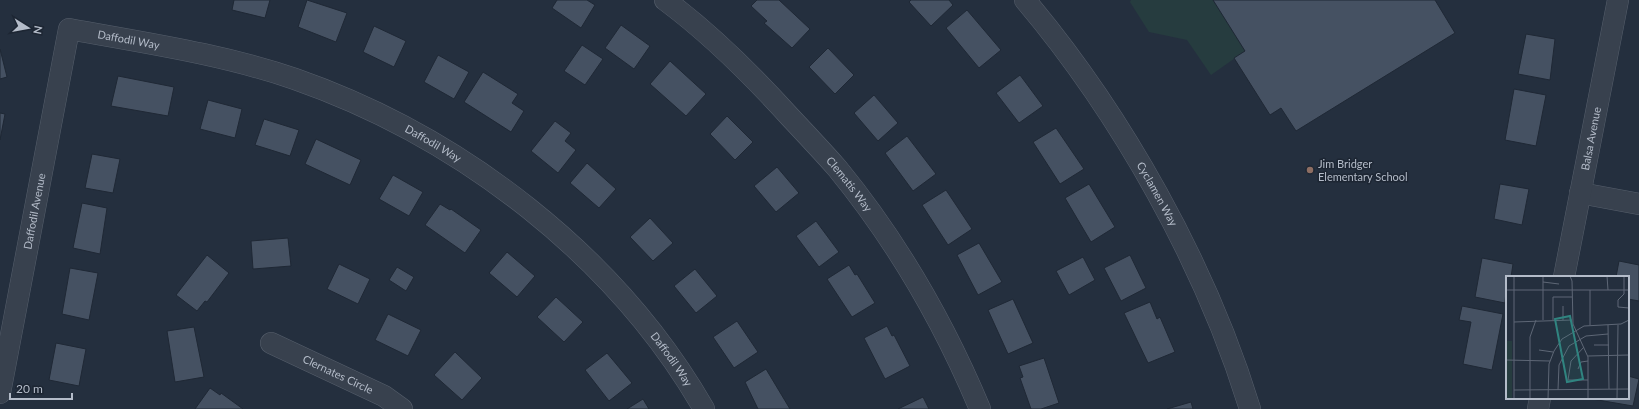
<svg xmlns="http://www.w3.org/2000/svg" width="1639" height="409" viewBox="0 0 1639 409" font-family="Lato,sans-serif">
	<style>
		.green { fill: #263c3f }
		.building { fill: #455162; stroke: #1f2835 }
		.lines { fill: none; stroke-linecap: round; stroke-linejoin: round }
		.street-casing { stroke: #565f6c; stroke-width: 22 }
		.street { stroke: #38414e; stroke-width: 21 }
		.education-dot { fill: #8d6e63; stroke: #1d2633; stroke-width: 1.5 }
		.labels { text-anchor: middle; stroke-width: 3; stroke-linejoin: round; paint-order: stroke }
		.street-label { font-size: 11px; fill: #b4bcc9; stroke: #1d2633 }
		.poi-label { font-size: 11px; fill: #b4bcc9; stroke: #1d2633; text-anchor: start }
		.inset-road { fill: none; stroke: #5e6776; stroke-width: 1 }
		.view { fill: #308480; fill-opacity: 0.15; stroke: #308480; stroke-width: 2 }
		.inset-edge { fill: none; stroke: #b4bcc9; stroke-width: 2 }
	</style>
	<rect width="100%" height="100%" fill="#242f3e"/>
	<path class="green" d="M1131,0H1213L1245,51L1211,75L1187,40L1149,32L1130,2Z"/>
	<g class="building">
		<path d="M234,0H270L265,18L232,10Z"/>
		<path d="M307,0L347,13L336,42L298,27Z"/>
		<path d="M557,0H587L595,5L581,28L552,8Z"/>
		<path d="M757,0H779L810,29L792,48L764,23L767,21L751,6Z"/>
		<path d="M911,0H949L953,5L931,26L909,2Z"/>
		<path d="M1213,0H1435L1455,33L1296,131L1281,108L1270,115L1234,58L1245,51Z"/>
		<path d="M967,10L1001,50L979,68L946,28Z"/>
		<path d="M621,25L650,46L634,69L605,48Z"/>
		<path d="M374,26L406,41L394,67L363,52Z"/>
		<path d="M1526,34L1555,39L1550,80L1518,74Z"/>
		<path d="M582,45L603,59L585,85L564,71Z"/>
		<path d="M828,48L854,75L835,94L809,67Z"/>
		<path d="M0,49L7,77L0,79Z"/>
		<path d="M438,55L469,72L454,99L424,82Z"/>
		<path d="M670,61L706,94L686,116L650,84Z"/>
		<path d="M483,72L518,94L512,103L524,111L511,132L464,102Z"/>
		<path d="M1020,75L1043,106L1019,123L996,93Z"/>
		<path d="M118,76L174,87L168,116L111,106Z"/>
		<path d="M1514,89L1546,95L1536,146L1505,140Z"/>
		<path d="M874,95L898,123L878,141L854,113Z"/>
		<path d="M208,100L242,109L235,138L200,129Z"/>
		<path d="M0,113L5,114L0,140Z"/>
		<path d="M727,116L753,142L735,160L710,134Z"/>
		<path d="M264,119L299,130L290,156L255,145Z"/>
		<path d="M555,121L571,133L565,141L576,150L558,173L531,151Z"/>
		<path d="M1056,128L1084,169L1060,184L1033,142Z"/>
		<path d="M907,136L936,174L913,191L885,153Z"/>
		<path d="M316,139L361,160L350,185L305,164Z"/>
		<path d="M92,154L120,159L113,193L85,188Z"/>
		<path d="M587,163L616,189L599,208L570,183Z"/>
		<path d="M777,167L799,193L776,212L754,186Z"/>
		<path d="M393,175L423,192L409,216L379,199Z"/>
		<path d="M1089,184L1115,227L1091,242L1065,198Z"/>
		<path d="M1500,184L1529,189L1522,225L1494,219Z"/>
		<path d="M946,190L972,229L948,245L922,205Z"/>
		<path d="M82,203L107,208L100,254L73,248Z"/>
		<path d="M440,204L450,210L451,209L481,230L465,253L425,225Z"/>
		<path d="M650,218L673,243L653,261L630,237Z"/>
		<path d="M816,221L839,252L819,267L796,236Z"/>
		<path d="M288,238L291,266L253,269L251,241Z"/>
		<path d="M979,243L1002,282L978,295L957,255Z"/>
		<path d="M507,252L535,276L517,297L489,273Z"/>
		<path d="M207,255L229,273L207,302L205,301L197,311L176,295Z"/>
		<path d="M1130,255L1146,288L1121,301L1104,268Z"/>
		<path d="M1083,257L1095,280L1069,295L1056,271Z"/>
		<path d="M1482,258L1513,264L1511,277H1507L1505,303L1475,297Z"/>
		<path d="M1619,261L1639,265V301L1628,299V277H1616Z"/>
		<path d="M339,264L370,279L358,304L327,289Z"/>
		<path d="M849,265L855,275L857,274L875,303L852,317L827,279Z"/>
		<path d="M397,267L414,277L406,291L389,280Z"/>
		<path d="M70,268L98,273L89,320L62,314Z"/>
		<path d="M695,269L717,296L696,313L674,286Z"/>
		<path d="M556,297L583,322L564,342L537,317Z"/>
		<path d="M1013,299L1033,343L1008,354L988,310Z"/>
		<path d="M1150,302L1157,319L1160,317L1175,352L1148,363L1124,313Z"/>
		<path d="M1462,306L1503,314L1492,370L1463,364L1471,322L1459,320Z"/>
		<path d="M388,314L421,330L408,356L375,340Z"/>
		<path d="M737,321L758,352L734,368L713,337Z"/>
		<path d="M887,326L892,336L894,335L910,366L885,379L864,338Z"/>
		<path d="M194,327L204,377L175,382L167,331Z"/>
		<path d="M56,343L86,349L79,386L49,380Z"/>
		<path d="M455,352L482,378L462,400L434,375Z"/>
		<path d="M607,353L632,383L609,401L585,370Z"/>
		<path d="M1044,358L1059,403L1041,409H1031L1020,378L1023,377L1019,366Z"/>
		<path d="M766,369L790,409H758L745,382Z"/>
		<path d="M1628,376L1639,379L1633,406L1592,399L1628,398Z"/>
		<path d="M210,388L220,395L221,393L243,409H195Z"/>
		<path d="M923,397L929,409H898Z"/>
		<path d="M643,399L649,409H627Z"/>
		<path d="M1191,402L1193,409H1167Z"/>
	</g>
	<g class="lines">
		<g class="street-casing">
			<g id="street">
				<path id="s1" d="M665,0C711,34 751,74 790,117C806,134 822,151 837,168C896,240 944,323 980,409"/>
				<path id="s2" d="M1025,0C1122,115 1206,265 1250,409"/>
				<path d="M1580,193L1639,204"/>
				<path id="s3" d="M1564,277L1618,0"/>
				<path id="s4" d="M271,343L384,396L402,409"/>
				<path id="s5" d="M0,393L69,29C145,43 222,54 295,79C461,137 616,256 704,409"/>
				<path d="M1538,409L1540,398"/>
			</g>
		</g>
		<use href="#street" class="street"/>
	</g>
	<circle class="education-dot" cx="1310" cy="170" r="4"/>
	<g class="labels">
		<g class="street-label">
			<text dy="4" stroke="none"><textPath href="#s5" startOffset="431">Daffodil Way</textPath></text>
			<text dy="4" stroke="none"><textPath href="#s3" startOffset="141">Balsa Avenue</textPath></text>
			<text dy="4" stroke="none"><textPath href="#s5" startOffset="755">Daffodil Way</textPath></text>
			<text dy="4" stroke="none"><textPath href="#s1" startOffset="261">Clematis Way</textPath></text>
			<text dy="4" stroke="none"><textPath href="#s2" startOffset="235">Cyclamen Way</textPath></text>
			<text dy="4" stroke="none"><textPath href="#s5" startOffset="185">Daffodil Avenue</textPath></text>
			<text dy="4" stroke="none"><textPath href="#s5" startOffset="1079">Daffodil Way</textPath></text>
			<text dy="4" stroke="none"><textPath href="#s4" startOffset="74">Clernates Circle</textPath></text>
		</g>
		<g class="poi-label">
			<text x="1318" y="168">Jim Bridger<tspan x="1318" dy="13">Elementary School</tspan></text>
		</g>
	</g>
	<g transform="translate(1506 276)">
		<rect width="123" height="123" fill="#242f3e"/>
		<path d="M0,65H6V123H0Z" fill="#263c3f"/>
		<path class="inset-road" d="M8,0V123M37,0V44M64,0L66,5L67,48L82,81V123M101,0L102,14M118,0V18L112,24V31L123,32M37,6L53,8M0,14H123M84,14V49M47,44V21H66M57,44V30M8,46L66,44M102,49L103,113M88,69H103M78,71L65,85L62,104H82M33,74L47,76M82,80L123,79M0,84L44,85M72,93L75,86L82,85M8,114L123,113M52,114L53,89L63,70L80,60L102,58M24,123V61L30,44M42,123L43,88L48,75L56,63L78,50L115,48L123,44M111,123L112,49"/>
		<path class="view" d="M64,40L77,103L61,106L49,43Z"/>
		<rect width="123" height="123" class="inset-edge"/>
	</g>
	<g transform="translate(28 28) rotate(101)" stroke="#1d2633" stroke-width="3" paint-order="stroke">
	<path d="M0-3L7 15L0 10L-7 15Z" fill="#b4bcc9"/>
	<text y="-6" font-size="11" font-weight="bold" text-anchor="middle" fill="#b4bcc9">N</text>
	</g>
	<path d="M10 393v6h62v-6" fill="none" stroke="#b4bcc9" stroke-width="2"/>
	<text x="16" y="393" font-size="12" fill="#b4bcc9" stroke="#1d2633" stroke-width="3" paint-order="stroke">20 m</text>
</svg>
